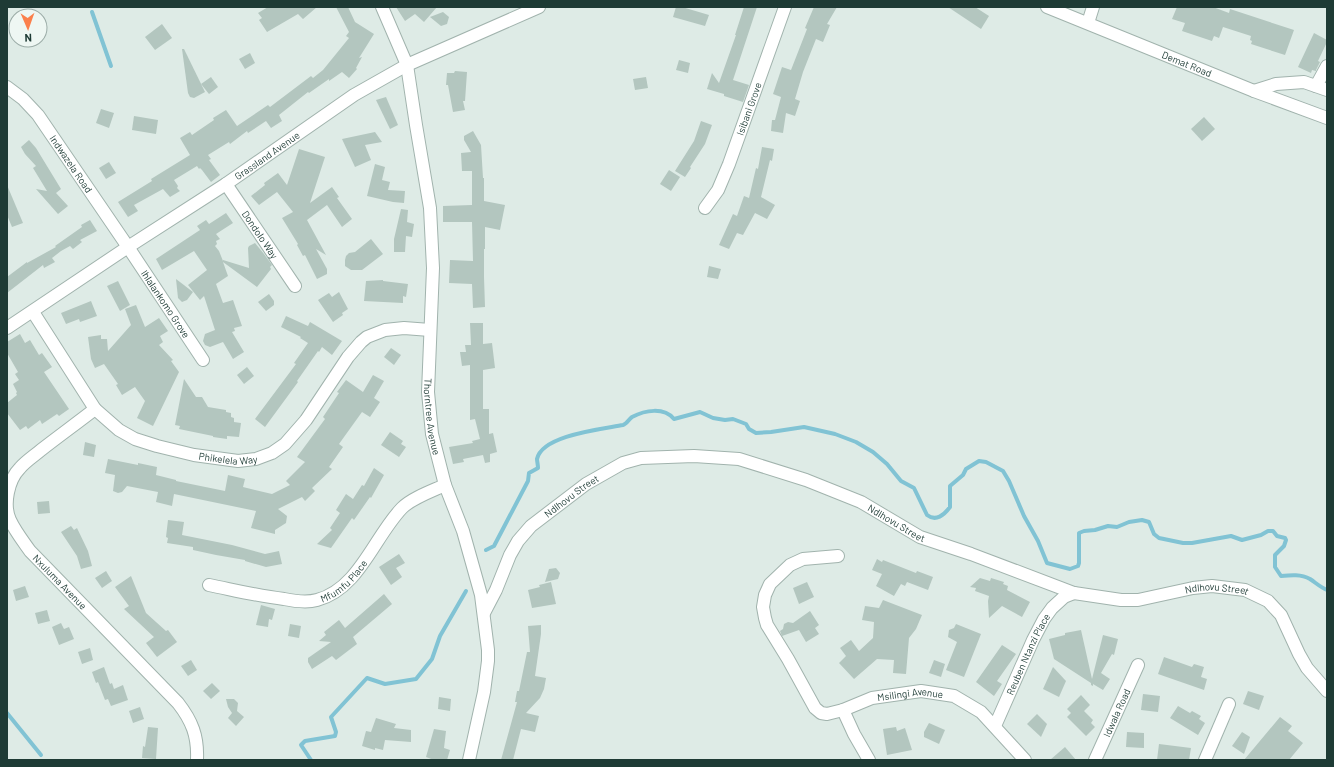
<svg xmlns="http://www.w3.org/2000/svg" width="1334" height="767" viewBox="0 0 1334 767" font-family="Barlow,sans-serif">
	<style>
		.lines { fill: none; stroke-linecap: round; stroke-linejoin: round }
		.stream { stroke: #81c3d4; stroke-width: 4 }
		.building { fill: #b3c6bf }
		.minor-casing { stroke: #a1b3ad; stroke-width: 14 }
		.minor { stroke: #fff; stroke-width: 12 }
		.labels { text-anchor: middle; stroke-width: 4; stroke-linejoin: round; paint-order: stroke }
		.street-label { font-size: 10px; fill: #1e3b35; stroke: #eef7f3 }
	</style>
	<rect width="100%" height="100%" fill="#deebe6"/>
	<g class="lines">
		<g class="stream">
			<path d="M92,12L111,66"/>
			<path d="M486,550L494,546L528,481L529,473L538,468C538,465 537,461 537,459C542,435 603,429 623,425C627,424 629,419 632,417C645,410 664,407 674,419L700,412L713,418L725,420L733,419L746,424L749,429L756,433L771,432L804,427L835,434L856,442L873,452L887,464L901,481L914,488L927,515C936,522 944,515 950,507V486L963,475L966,469L979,461L986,462L1003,471L1009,481L1024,516L1038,541L1047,563L1070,569L1078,566L1079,563V533L1084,531L1095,530L1108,526L1117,527L1129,522L1142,520L1149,522L1154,534L1159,538L1183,543H1192L1231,536L1242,540L1261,535L1268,531H1273L1277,536L1285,538L1286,540L1284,546L1275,555V567L1281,576C1291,575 1301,574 1310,579C1316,583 1320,587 1327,590"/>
			<path d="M7,713L41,755"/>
			<path d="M311,760L301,745L305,741L335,736L336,732L331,717L367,678L385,684L416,679L432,659L440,636L466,591"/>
		</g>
	</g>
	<g class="building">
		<path d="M268,7H317L303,19L298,14L267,32L259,20L262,18L258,13Z"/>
		<path d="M336,7H348L355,22L374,34L359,58L362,57L356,68L357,69L349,78L342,72L329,81V79L309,93L308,92L279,115L282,121L271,128L266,121L248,133L247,131L230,144L229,142L208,155L211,159L209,160L220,175L211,182L202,170L200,168L199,169L197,166L174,180L178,186L177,188L180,191L170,197L163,189L134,205L138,211L128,217L118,202L152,181L151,179L190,155L180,138L190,132L192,135L214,120L213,118L226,110L237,126L268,105L270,107L311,76L313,78L323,70L349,38L346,36L349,32Z"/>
		<path d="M396,7H437L424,22L415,14L405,21Z"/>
		<path d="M676,7H682L709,15L705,26L673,17Z"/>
		<path d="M744,7H757L733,80L749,85L743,102L724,96V94L707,89L712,73L719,83L736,35H735Z"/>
		<path d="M814,7H837L827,24L830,25L823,42L816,39L803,72L795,99L800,101L795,116L786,113L783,133L771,131L772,120H775L781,97L773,94L782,67L791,70L807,29L805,28Z"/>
		<path d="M948,7H975L989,16L981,29Z"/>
		<path d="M1177,7H1213L1229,13L1230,9L1294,30L1285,55L1251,44L1252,41L1250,40L1251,36L1223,27L1219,38L1214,36L1212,41L1182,31L1185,23L1172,19Z"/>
		<path d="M443,12L449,17L447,24L441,26L430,17Z"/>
		<path d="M162,24L172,38L155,50L145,37Z"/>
		<path d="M1314,33L1327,40V42L1318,61L1320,62L1316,70V71L1312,70L1311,73L1298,67Z"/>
		<path d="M182,49H184L205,92L194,98L190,97L188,93Z"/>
		<path d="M250,53L255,63L245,69L239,59Z"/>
		<path d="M679,60L690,63L688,73L676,70Z"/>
		<path d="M455,71L467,72L465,101H463L465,110L453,112L448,85H446L447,73H454Z"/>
		<path d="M211,77L218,87L209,94L201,84Z"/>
		<path d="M646,77L648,88L635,90L633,79Z"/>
		<path d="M386,97L398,125L390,129L376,100Z"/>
		<path d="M101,109L114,113L109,128L96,123Z"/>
		<path d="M134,116L158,120L156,134L132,130Z"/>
		<path d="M1204,117L1215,129L1202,141L1191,129Z"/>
		<path d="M701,121L712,125L705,144L690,167L691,168L685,177L675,171L694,141Z"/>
		<path d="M473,131L481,145L483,178H484V201L505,205L500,230L485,227V249H484V277L485,307L473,308L472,284L449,283L450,260L473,261L472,222H443V206L472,205V171H462L461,153L471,152L464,140V136Z"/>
		<path d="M375,132L382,142L365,145L371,160L355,167L342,139Z"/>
		<path d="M29,140L36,148L61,189L56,193L68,206L58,214L36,189L47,191L33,168L36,166L25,154L21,147Z"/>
		<path d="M762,147L774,149L772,161L770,160L761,197L775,205L767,219L755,213L743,235L737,233L729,249L719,245L733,214L737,216L744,196L749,198L756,168L758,169Z"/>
		<path d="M299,149L325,157L310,203L332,187L339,197L337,198L352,219L342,227L327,205L307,220L326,255L316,249L327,269V274L317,279L305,255L303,256L297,245L298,244L282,218L293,212L277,192L259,205L251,196L265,185L264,183L278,173L287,185Z"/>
		<path d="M109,162L116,173L106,179L99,168Z"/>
		<path d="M375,164L385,167L382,180L390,182L388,190L405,191L404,203L393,202L367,196Z"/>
		<path d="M669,170L680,177L671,191L660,184Z"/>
		<path d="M7,185L23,223L12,227L7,215Z"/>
		<path d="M401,209L408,210L407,222L414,224L412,237L406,236L405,252H394V239Z"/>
		<path d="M226,213L233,223L216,234L220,239L216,241L217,244L215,246L219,251L223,261V260L249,268L248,248L249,246L255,243L264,254L272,265L270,267L271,269L257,287L223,262L228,276L216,284L223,303L233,300L242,326L234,328L235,331L232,332L244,352L233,359L223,342L210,347L205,345L203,341L205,334L215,330L204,296L200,300L188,285L207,270L194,251L162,270L156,259L200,230L197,226L206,220L209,224Z"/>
		<path d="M90,220L97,231L80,240L82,242L73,249L70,246L61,251L52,258L55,262L44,268L43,265L7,293V277L27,262V263L56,247L55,246L82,227L81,225Z"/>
		<path d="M371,239L383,254L362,270H351L345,266V260L346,256L349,253L355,252Z"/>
		<path d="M709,266L721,269L718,279L707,277Z"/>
		<path d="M176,279L193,292L187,300L182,302L178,298Z"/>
		<path d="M383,280V281L408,284L406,297L403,296V303L364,301L366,281Z"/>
		<path d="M118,281L130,305L120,311L107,286Z"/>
		<path d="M339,292L348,309L342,313L343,315L333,322L318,300L329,293L332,297Z"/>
		<path d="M269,294L274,301V305L266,311L258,302Z"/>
		<path d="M91,301L97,316L80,322L79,319L66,324L61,313Z"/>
		<path d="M136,305L145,327L159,318L168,331L160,336L163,342L159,345L173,360L171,361L179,372L153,426L137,418L145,401L135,387L122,395L116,385L118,384L104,364L95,368L91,359L88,337L101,335V339H107L108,351L131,325L125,309Z"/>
		<path d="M286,316L308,326L310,322L342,341L332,355L322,347L319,352L318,351L297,381L298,382L265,427L255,419L296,364L294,363L308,343L300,338L301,337L281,327Z"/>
		<path d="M470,323H483V344L492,343L495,368L483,370V409H489V434L493,433L497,452L490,454V462L485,463L483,455L463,459L464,462L453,464L449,447L473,443L472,441L480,439L475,419L470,420V365L462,366L460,352H466L465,345H471Z"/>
		<path d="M20,334L25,343L30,340L39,355L42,353L52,367L44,372L69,409L59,416L57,414L42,424L40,420L28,429L26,426L20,430L7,413V403L17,395L16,393L17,392L13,384L19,380L15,374L18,372L7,353V342Z"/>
		<path d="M391,348L401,355L394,365L384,357Z"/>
		<path d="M247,367L254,376L244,384L237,375Z"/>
		<path d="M373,375L384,381L374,398L380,402L370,417L362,412L339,444L343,447L329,467L332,469L312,488L315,491L305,501L302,497L278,509L287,516L286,523L275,530V534L251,528L256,511L174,494L172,506L156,502L158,492L127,486L122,492L118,493L113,491L115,475L105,473L108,459L138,465V463L157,467L156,475L176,480V481L225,491L228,475L245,479L243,487L272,494L290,485L286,481L305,462L297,457L325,419L323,417L339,393L337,392L346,380L363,392Z"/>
		<path d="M184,379L196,397H202L208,407L226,410V412L231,413V417L234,418V422L241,423L239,437L227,436V439L213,437V436L179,429L180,426L175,425Z"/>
		<path d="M390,432L403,441L401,444L406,447L399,457L381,445Z"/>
		<path d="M85,442L96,445L94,457L83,455Z"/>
		<path d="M374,468L384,475L371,498L370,497L354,520L352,518L331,548L317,544L332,530L330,528L340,513L336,510L346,494L353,499L362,485L364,486Z"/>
		<path d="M49,501L50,513L38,514L37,502Z"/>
		<path d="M168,520L184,522L182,535L232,545L265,554L279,551L282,564L266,567L245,561V560L216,555L193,550V547L167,543L168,538L166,537Z"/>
		<path d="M71,526L74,530L77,528L88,551L92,566L81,569L77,556L61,532Z"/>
		<path d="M399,554L405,563L396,568L402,577L391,585L379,567Z"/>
		<path d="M877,559L882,562L883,560L916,573L917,571L933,577L928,590L907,582L905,586L901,584L894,596L876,586L882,574L872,570Z"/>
		<path d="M556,568L560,573L558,579L545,582L549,569Z"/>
		<path d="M106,571L112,581L102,588L95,578Z"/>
		<path d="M131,576L146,613L166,631L168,630L177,642L157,657L146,643L154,637L124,609L129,606L115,587Z"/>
		<path d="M980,578L990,581L991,578L1004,582L1003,584L1008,586L1007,590L1030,602L1022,617L1002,606L989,618L988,601L989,596L975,591L976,588L970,587Z"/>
		<path d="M551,582L556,604L532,608L528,590L540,587L539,585Z"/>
		<path d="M807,582L814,597L799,604L793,588Z"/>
		<path d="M25,586L29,597L16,601L13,590Z"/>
		<path d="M384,594L392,604L353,637L357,644L336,660L332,656L312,669L308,662V658L331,642L319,641L326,635L324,632L339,620L345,628Z"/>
		<path d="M883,600L922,615L916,629L909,638L906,674L893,673L894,660L877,659L854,679L839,663L846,656L840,648L851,640L859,651L873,638L874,622L862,620L865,606L879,608Z"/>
		<path d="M261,605L275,609L272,620L269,619L268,627L256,625Z"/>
		<path d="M47,610L50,621L38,624L35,613Z"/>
		<path d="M810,611L819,625L815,628L819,634L806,642L799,630L782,636L780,631L783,629L784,624L788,622L793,623Z"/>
		<path d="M61,623L64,629L69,627L74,639L59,645L52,627Z"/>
		<path d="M290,624L301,626L299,638L288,636Z"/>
		<path d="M956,624L981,634L964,677L946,670L957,642L948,637L949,630L954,628Z"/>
		<path d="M541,625V634L535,676L546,678L544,689L540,698L526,713L539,716L535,732L521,729L513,760H501L517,702H515L517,691H519L527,652H530L528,626Z"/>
		<path d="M1081,630L1092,679L1103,635L1118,639L1114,655L1112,654L1101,673L1110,679L1103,690L1093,684V686L1091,685V683L1054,659L1049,639L1065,635V633Z"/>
		<path d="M1002,645L1016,654L997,681L1002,684L994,696L976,682Z"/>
		<path d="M90,648L93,660L82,664L78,652Z"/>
		<path d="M1164,657L1192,667L1194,664L1204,667L1201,677L1207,679L1204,690L1158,674Z"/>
		<path d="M191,660L197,670L188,676L181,666Z"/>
		<path d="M934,660L945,664L941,677L929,673Z"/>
		<path d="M104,667L110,684L112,683L114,689L123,685L128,700L111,706L108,699L105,700L98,682L96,683L92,672Z"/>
		<path d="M1053,667L1066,681L1059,697L1043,689Z"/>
		<path d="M212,683L220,691L211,699L203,691Z"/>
		<path d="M1248,691L1264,696L1259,710L1243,704Z"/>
		<path d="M1143,694L1160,696L1158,712L1141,710Z"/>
		<path d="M1081,695L1090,705L1084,711L1093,720L1091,723L1095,727L1086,736L1067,717L1071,713L1067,709Z"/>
		<path d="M439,697L451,699L450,711L438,709Z"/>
		<path d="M226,699H234L238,703L237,711L244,717L236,726L228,718L232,713L228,707Z"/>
		<path d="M1178,706L1190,713L1192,711L1201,716L1199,719L1205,723L1198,735L1170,718Z"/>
		<path d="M140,707L144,719L133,723L129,711Z"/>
		<path d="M1037,714L1047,724L1041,737L1027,724Z"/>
		<path d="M1280,717L1292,726L1288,731L1303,743L1289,760H1244Z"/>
		<path d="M376,718L396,724L394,728L411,730V742L385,740L383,750L375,748V750L362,746L366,731L371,732Z"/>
		<path d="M929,723L945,730L939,744L924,737V732Z"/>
		<path d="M148,727L158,728L156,759L142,758L143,746L145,747Z"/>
		<path d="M896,727L897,731L905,728L912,750L887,755L883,729Z"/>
		<path d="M434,729L446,731L444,748L450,750L447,760H434L426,757Z"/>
		<path d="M1127,732L1144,733V748L1126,747Z"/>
		<path d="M1242,732L1250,737L1244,754L1232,746Z"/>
		<path d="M1159,744L1191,748L1189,760H1157Z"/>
		<path d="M1065,747L1076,760H1050Z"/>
	</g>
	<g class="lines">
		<g class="minor-casing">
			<g id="minor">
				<path id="s1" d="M382,7L407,65L416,125L430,208L433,268L428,392L432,434L445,485L463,531L481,595L488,650V661L484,692L469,760"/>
				<path id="s2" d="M1047,7L1254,91L1327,118"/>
				<path d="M1088,23L1093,7"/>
				<path d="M1316,86L1327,66"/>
				<path id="s3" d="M7,87L23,99L38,115L128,247L203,360"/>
				<path d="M1254,91L1276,84L1304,82L1327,90"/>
				<path id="s4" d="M226,184L295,286"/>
				<path id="s5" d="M705,208L718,190L729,164L785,7"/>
				<path id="s6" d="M33,312L95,409L119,430L135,439L157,446L194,455L238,461L256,459L272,453L285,444L306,420L348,357L361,342L367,337L385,330L404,328L430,330"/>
				<path id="s7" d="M7,328L128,247L226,184L354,95L407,65L539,7"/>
				<path id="s8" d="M95,409C77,423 59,436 41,450C34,456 26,461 20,468C8,480 3,505 10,520C15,531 23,541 30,551L178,703C192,721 198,736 197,759"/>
				<path id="s9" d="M838,556L803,559L790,565L770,584L765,595L763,607L765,618L767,625L788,659L815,708L821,713L827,714L843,710L872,698L921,691L954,696L981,712L1025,760"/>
				<path id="s10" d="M209,585C234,590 258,596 284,599C294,601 306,603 317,600C359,589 374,537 402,508C412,498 432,491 445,485"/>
				<path id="s11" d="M484,613L496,590L510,555L518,541L531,526L586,484L623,463L641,458L694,456L739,459L806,480L861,502L920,537L971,554L1074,593L1121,600H1138L1193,588L1212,586L1245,590L1268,601L1281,615L1299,654L1307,668L1327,691"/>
				<path d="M843,710L854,734L869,760"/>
				<path id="s12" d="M995,726L1033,640L1044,619L1052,608L1064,597L1074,593"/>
				<path id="s13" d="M1095,760L1138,665"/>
				<path d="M1205,760L1229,704"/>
			</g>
		</g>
		<use href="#minor" class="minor"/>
	</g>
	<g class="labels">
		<g class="street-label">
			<text dy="4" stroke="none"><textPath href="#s2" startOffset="151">Demat Road</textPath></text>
			<text dy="4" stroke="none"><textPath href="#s5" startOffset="109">Isibani Grove</textPath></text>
			<text dy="4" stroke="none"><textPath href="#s7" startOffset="312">Grassland Avenue</textPath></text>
			<text dy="4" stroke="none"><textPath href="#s3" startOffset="101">Indwazela Road</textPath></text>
			<text dy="4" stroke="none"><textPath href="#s4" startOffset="61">Dondolo Way</textPath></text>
			<text dy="4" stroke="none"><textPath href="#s3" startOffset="270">Ihlalankomo Grove</textPath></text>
			<text dy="4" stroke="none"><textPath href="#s1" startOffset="417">Thorntree Avenue</textPath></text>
			<text dy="4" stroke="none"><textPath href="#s6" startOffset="261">Phikelela Way</textPath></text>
			<text dy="4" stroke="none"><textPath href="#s11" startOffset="150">Ndlhovu Street</textPath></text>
			<text dy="4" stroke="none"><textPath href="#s11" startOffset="499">Ndlhovu Street</textPath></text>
			<text dy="4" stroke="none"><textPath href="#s10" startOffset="143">Mfumfu Place</textPath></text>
			<text dy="4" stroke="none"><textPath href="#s8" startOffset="231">Nxuluma Avenue</textPath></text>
			<text dy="4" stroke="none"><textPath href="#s11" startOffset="835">Ndlhovu Street</textPath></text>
			<text dy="4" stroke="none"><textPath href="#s12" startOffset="79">Reuben Ntanzi Place</textPath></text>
			<text dy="4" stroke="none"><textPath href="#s9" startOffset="316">Msilingi Avenue</textPath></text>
			<text dy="4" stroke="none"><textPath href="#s13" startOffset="52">Idwala Road</textPath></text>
		</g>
	</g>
	<rect width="1334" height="767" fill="none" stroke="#1e3b35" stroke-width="16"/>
	<g transform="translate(28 28) rotate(178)"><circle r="19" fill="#eef7f3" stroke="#9baca7"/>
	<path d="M0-3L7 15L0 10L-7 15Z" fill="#fb804c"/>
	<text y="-6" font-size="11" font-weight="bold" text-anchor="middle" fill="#1e3b35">N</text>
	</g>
</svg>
